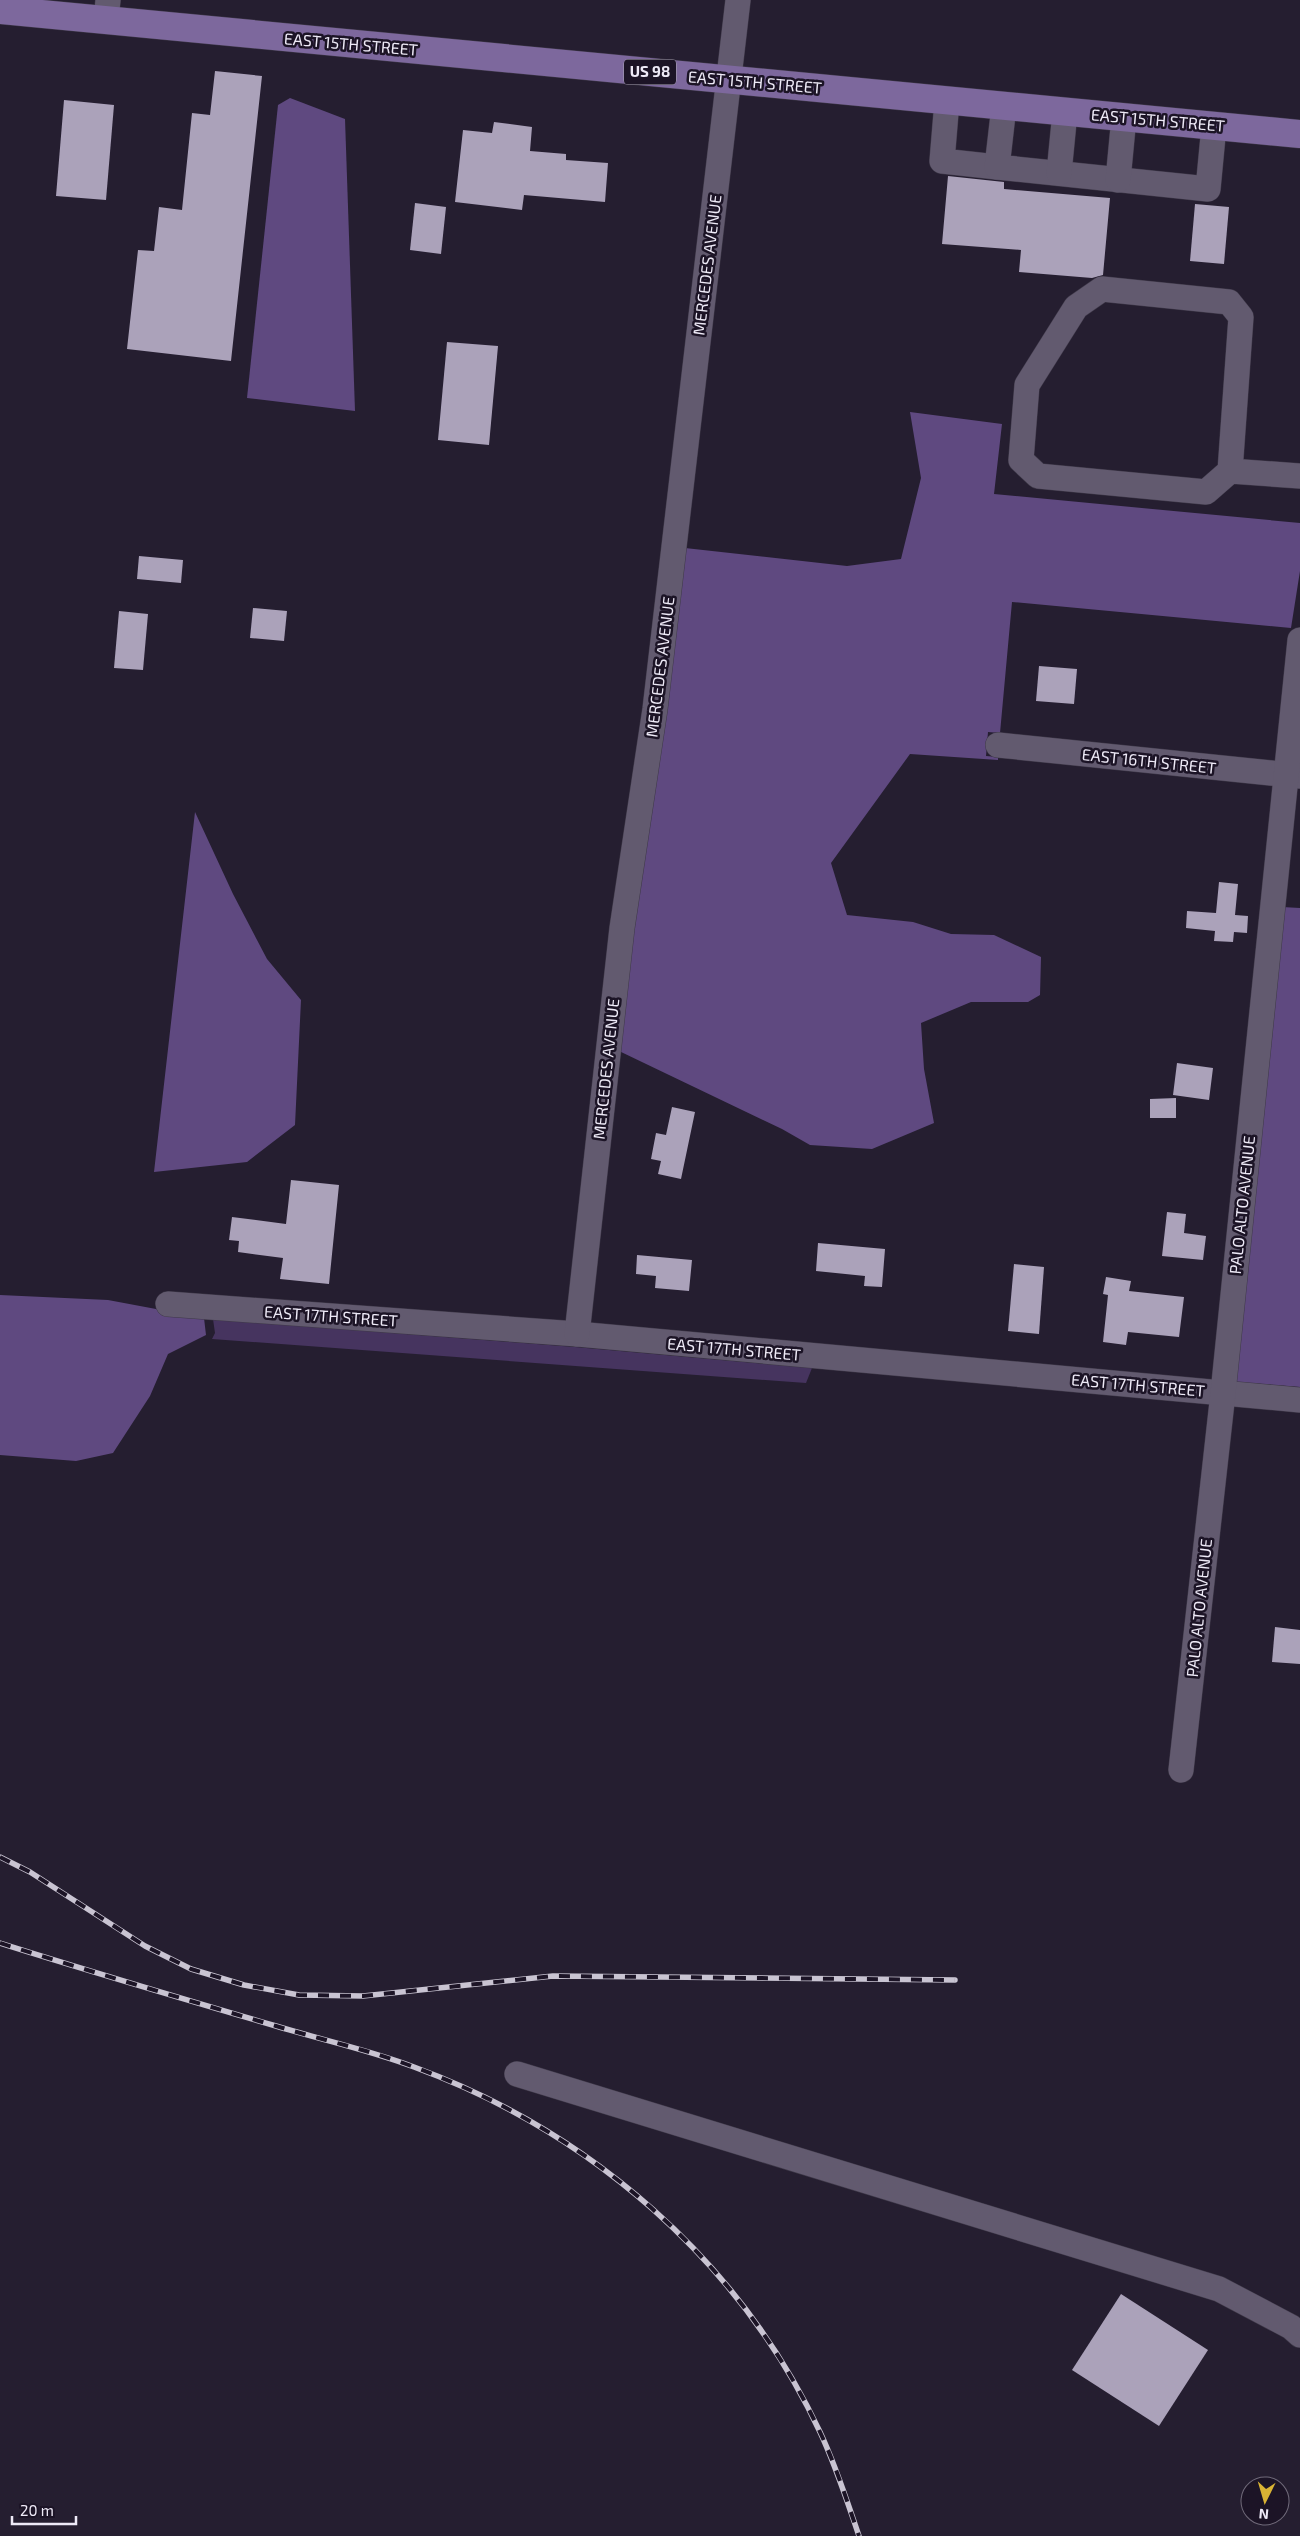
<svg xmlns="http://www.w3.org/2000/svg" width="1300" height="2536" viewBox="0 0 1300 2536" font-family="'Exo 2',sans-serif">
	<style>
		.green { fill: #46345f }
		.forest { fill: #5f4980 }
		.building { fill: #aba2ba }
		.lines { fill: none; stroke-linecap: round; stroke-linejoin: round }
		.minor-casing { stroke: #3f3949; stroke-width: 26 }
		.major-casing { stroke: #3f3949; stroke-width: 29 }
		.minor { stroke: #625a6f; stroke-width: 25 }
		.major { stroke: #7d689d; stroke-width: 28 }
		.rail-casing { stroke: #c9c4d2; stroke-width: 5.5 }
		.rail { stroke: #1c1426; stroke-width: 4; stroke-dasharray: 11; stroke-linecap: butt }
		.labels { text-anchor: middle; stroke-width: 5; stroke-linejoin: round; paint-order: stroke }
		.shield { fill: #1c1426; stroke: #afaab8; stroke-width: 1 }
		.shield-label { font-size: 15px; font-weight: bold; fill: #eeeaf7 }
		.street-label { font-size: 16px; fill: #eeeaf7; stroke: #1c1426 }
	</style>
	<rect width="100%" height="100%" fill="#251e30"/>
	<path class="green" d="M213,1319L575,1347L812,1368L806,1383L212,1339L215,1333Z"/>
	<g class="forest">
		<path d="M290,98L345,119L355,411L247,398L278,105Z"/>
		<path d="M910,412L1002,424L994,494L1300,523V571L1291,628L1012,602L1000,733L988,732L986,756L998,757V760L910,754L831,863L847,915L913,922L951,934L994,935L1041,957L1040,995L1028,1002H971L921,1023L924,1069L934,1123L872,1149L810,1145L782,1129L619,1051L632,930L685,548L847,566L901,559L921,478Z"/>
		<path d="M195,812L233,894L267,959L301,1000L295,1125L247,1162L154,1172Z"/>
		<path d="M1282,907L1300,908V1387L1235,1382Z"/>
		<path d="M0,1295L108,1300L204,1318L206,1335L168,1354L150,1396L113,1453L76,1461L0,1455Z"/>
	</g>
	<g class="building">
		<path d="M215,71L262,76L231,361L127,349L138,250L154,251L159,207L182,210L192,113L210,115Z"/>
		<path d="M64,100L114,105L106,200L56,196Z"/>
		<path d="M494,122L532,127L530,151L566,154V160L608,163L605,202L524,195L522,210L455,202L463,130L492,133Z"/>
		<path d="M948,176L1004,182V189L1110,198L1103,275L1092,278L1019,272L1021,250L942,244Z"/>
		<path d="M415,203L446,207L441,254L410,250Z"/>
		<path d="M1195,204L1229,207L1224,264L1190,261Z"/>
		<path d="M447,342L498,346L489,445L438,440Z"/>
		<path d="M139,556L183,560L181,583L137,579Z"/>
		<path d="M253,608L287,611L284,641L250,638Z"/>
		<path d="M119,611L148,614L143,670L114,668Z"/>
		<path d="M1039,666L1077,669L1074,704L1036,701Z"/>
		<path d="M1219,882L1238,884L1235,915L1248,916L1247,933L1234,932L1233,942L1214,941L1215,931L1186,928L1187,911L1216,913Z"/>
		<path d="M1177,1063L1213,1068L1209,1100L1173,1095Z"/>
		<path d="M1176,1098V1118H1150V1099Z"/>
		<path d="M672,1107L695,1112L681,1179L658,1174L661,1161L651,1159L656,1133L666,1135Z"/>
		<path d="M291,1180L339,1185L329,1284L280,1279L283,1258L238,1252L239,1241L229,1240L232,1217L286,1224Z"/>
		<path d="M1167,1212L1186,1214L1184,1233L1206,1236L1203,1260L1162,1256Z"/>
		<path d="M818,1243L885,1249L882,1287L864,1286L865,1276L816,1271Z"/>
		<path d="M637,1255L692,1260L689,1291L655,1288L656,1276L636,1274Z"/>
		<path d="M1014,1264L1044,1267L1039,1334L1008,1331Z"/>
		<path d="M1106,1277L1131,1281L1129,1291L1184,1297L1179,1337L1128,1332L1126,1345L1103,1342L1108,1295L1103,1294Z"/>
		<path d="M1275,1627L1300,1630V1664L1272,1662Z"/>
		<path d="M1121,2294L1208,2350L1159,2426L1072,2370Z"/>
	</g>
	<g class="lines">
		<g class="minor-casing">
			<g id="minor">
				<path d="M106,20L108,0"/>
				<path d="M947,101L942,161L997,167"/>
				<path d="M1004,106L997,167L1208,189L1214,126"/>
				<path d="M1059,173L1065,112"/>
				<path d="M1118,180L1124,117"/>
				<path d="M1230,471L1241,317L1229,302L1102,289L1076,307L1027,385L1021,460L1038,476L1206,492L1230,471L1300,476"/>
				<path d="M998,745L1300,776"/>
				<path d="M168,1304L577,1334L1300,1400"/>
				<path d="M577,1334L622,928L655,709L738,0"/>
				<path d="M1181,1770L1223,1393L1300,640"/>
				<path d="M517,2074L1219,2289L1291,2327L1300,2335"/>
			</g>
		</g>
		<g class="major-casing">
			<path id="major" d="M0,10L1300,134"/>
		</g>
		<use href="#minor" class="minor"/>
		<use href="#major" class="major"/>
		<g class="rail-casing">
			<g id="rail">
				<path d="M0,1857L30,1872L145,1946L191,1969L244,1985L299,1995L363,1996L553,1976L955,1980"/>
				<path d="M0,1943C92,1972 184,1999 276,2026C322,2040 370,2050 414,2067C591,2132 740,2261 820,2432C836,2466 847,2501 859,2536"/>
			</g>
		</g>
		<use href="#rail" class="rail"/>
	</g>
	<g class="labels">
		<rect class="shield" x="624" y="59.5" width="52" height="25" rx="4"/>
		<g class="shield-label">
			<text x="650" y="77">US 98</text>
		</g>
		<g class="street-label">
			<text transform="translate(351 44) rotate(5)" y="6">EAST 15TH STREET</text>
			<text transform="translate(755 82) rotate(5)" y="6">EAST 15TH STREET</text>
			<text transform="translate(1158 120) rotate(5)" y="6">EAST 15TH STREET</text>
			<text transform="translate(707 265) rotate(-83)" y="6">MERCEDES AVENUE</text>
			<text transform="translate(660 667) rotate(-83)" y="6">MERCEDES AVENUE</text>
			<text transform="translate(1149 761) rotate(6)" y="6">EAST 16TH STREET</text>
			<text transform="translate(606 1069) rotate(-84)" y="6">MERCEDES AVENUE</text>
			<text transform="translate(1242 1205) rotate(-84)" y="6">PALO ALTO AVENUE</text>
			<text transform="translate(331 1316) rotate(4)" y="6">EAST 17TH STREET</text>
			<text transform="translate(734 1349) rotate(5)" y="6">EAST 17TH STREET</text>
			<text transform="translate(1138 1385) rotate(5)" y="6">EAST 17TH STREET</text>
			<text transform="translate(1199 1608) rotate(-84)" y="6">PALO ALTO AVENUE</text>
		</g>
	</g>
	<g transform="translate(1265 2501) rotate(185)"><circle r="24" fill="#1c1426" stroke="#706a7a"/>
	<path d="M0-4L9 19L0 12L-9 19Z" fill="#d9b334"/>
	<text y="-8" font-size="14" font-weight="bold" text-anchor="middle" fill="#eeeaf7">N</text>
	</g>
	<path d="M12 2516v8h64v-8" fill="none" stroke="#eeeaf7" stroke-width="2.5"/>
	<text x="20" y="2516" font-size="15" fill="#eeeaf7" stroke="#1c1426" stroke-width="4" paint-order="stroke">20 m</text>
</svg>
